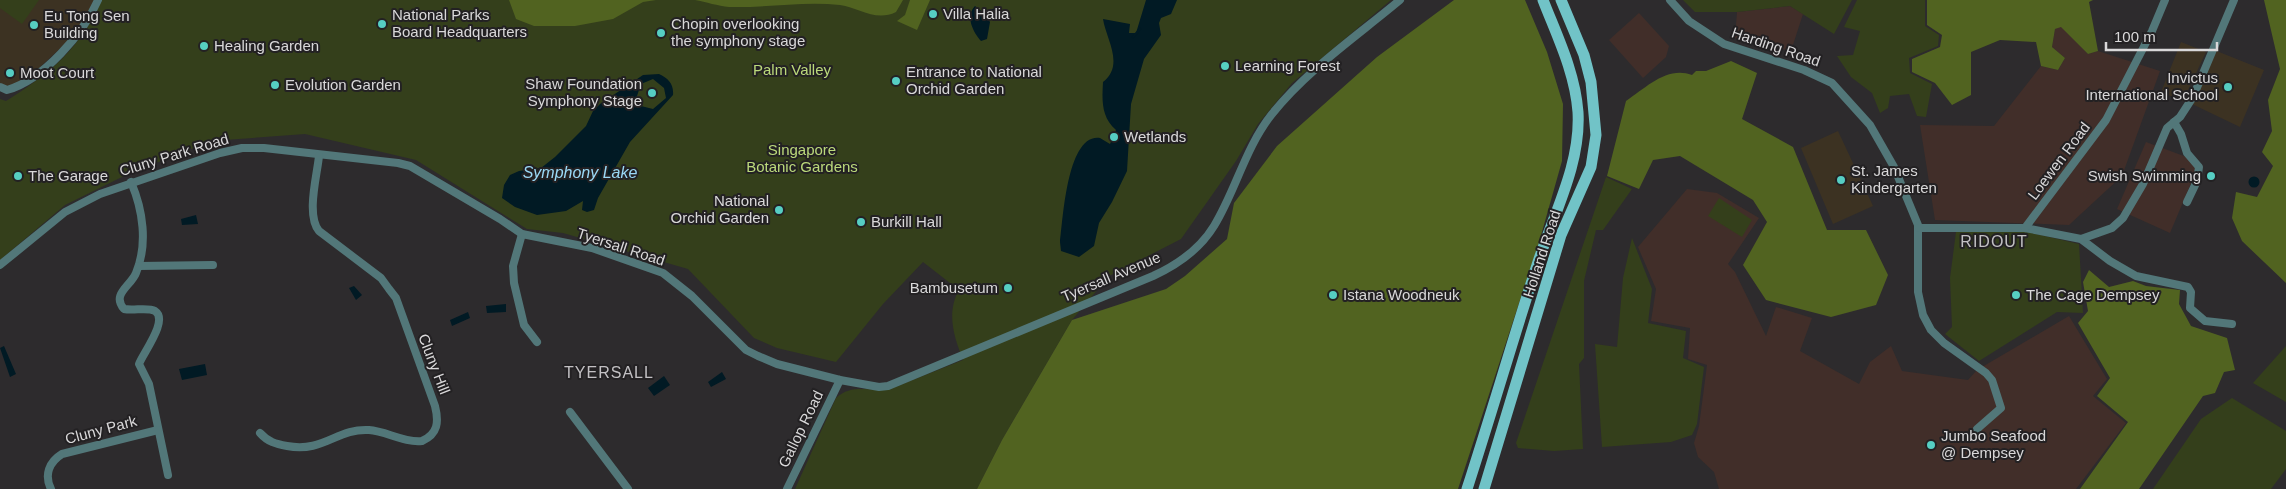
<svg xmlns="http://www.w3.org/2000/svg" width="2286" height="489" viewBox="0 0 2286 489" font-family="Helvetica,sans-serif">
	<style>
		.commercial { fill: #412e29 }
		.education { fill: #3c3222 }
		.green { fill: #343f1b }
		.forest { fill: #516320 }
		.water { fill: #011a24; fill-rule: evenodd }
		.lines { fill: none; stroke-linecap: round; stroke-linejoin: round }
		.stream { stroke: #011a24; stroke-width: 2.5 }
		.minor { stroke: #527779; stroke-width: 8 }
		.primary { stroke: #71c3c7; stroke-width: 11 }
		.poi-dot { fill: #56cec3; stroke: #232123; stroke-width: 2 }
		.labels { text-anchor: middle; stroke-width: 4; stroke-linejoin: round; paint-order: stroke }
		.poi-label { font-size: 15px; fill: #d9d8d9; stroke: #232123; text-anchor: start }
		.street-label { font-size: 15px; fill: #d9d8d9; stroke: #232123 }
		.park-label { font-size: 15px; fill: #bbd97b; stroke: #232123 }
		.water-label { font-size: 16px; font-style: italic; fill: #9bd9f6; stroke: #232123 }
		.neighbourhood-label { font-size: 16px; letter-spacing: 1px; fill: #c2c0c3; stroke: #232123 }
	</style>
	<rect width="100%" height="100%" fill="#2d2b2d"/>
	<g class="commercial">
		<path d="M1790,6L1803,14L1791,51L1735,38L1737,12Z"/>
		<path d="M1639,13L1669,46L1666,57L1643,78L1609,40Z"/>
		<path d="M2061,26L2088,54L2098,51L2160,71L2122,176L2069,225L1935,220L1920,125L1994,126L2041,66L2058,70L2065,58L2052,47L2055,29Z"/>
		<path d="M2146,142L2200,162L2170,233L2117,209Z"/>
		<path d="M1687,189L1717,193L1759,218L1728,264L1735,272L1766,336L1776,307L1812,318L1800,351L1859,384L1870,362L1891,346L1902,371L1968,380L1977,370L2069,316L2107,379L2093,396L2126,423L2076,489H1719L1714,472L1698,457L1694,443L1699,426L1707,365L1688,359L1690,328L1651,321L1656,289L1638,247Z"/>
	</g>
	<g class="education">
		<path d="M0,0H95L88,15L67,42L25,81L6,87L0,85Z"/>
		<path d="M2181,42L2206,52L2183,101L2161,92Z"/>
		<path d="M2214,50L2264,70L2240,127L2192,104Z"/>
		<path d="M1838,131L1873,206L1833,224L1801,148Z"/>
	</g>
	<g class="green">
		<path d="M0,0H39L22,24L0,8Z"/>
		<path d="M100,0H1391L1292,83L1258,124L1236,161L1181,239L1109,276L1072,320L1002,440L977,489H795L836,398C852,383 870,392 890,389L963,360C954,337 946,313 959,290L923,262L883,304L836,362L777,348L754,338L688,269L563,233L527,229L416,160L305,134L211,141L126,175L65,205L0,260V99L6,101C49,74 82,48 100,0Z"/>
		<path d="M1683,0H1852L1834,34L1790,6L1737,12H1695Z"/>
		<path d="M1857,0H1925V26L1939,35L1938,46L1909,58L1910,73L1932,84L1926,117L1917,116L1909,94L1890,96L1888,108L1880,113L1872,93L1851,77L1837,56L1853,55L1860,31L1844,27Z"/>
		<path d="M1606,177L1632,189L1603,230H1596L1584,281V358L1579,364L1583,449L1554,451L1518,448L1516,443Z"/>
		<path d="M1719,198L1752,220L1742,237L1708,216Z"/>
		<path d="M1956,232H2028L2079,244L2083,313L2057,312L1979,361L1945,334L1952,327L1950,278Z"/>
		<path d="M1632,238L1652,289L1648,323L1686,331L1683,358L1704,367L1697,424L1692,435L1671,442L1602,447L1595,344L1617,347L1623,278Z"/>
		<path d="M2286,346V402L2253,383Z"/>
		<path d="M2232,398L2286,431V469L2271,489H2153L2201,419Z"/>
	</g>
	<g class="forest">
		<path d="M509,0H656L643,2L613,19L575,26H534L516,19Z"/>
		<path d="M695,0H903L896,12C876,22 859,8 840,5C803,1 766,8 729,7C718,6 706,2 695,0Z"/>
		<path d="M910,0H930L917,30L897,21L905,15Z"/>
		<path d="M1454,0H1525L1547,52L1563,104L1562,161L1540,239L1458,489H977L1002,440L1072,320L1166,289L1185,276L1227,239L1234,203L1277,146L1377,57Z"/>
		<path d="M1927,0H2093L2089,2L2098,51L2088,54L2061,27L2055,29L2052,47L2065,58L2058,70L2041,66L2036,42L2000,40L1971,52V95L1952,105L1935,83L1912,72V59L1940,47L1942,35L1927,25Z"/>
		<path d="M2264,0H2286V283L2242,241L2232,218L2236,192L2257,197L2273,166L2262,152L2272,131L2268,100L2280,69Z"/>
		<path d="M1731,61L1757,73L1742,119L1793,147L1827,230H1866L1888,275L1876,305L1831,317L1766,300L1743,265L1767,222L1753,200L1680,156L1653,160L1639,189L1607,176L1626,101C1647,87 1667,66 1692,75L1696,71H1706Z"/>
		<path d="M2089,270L2109,287L2133,281L2146,286L2180,290L2179,304L2191,326L2227,338L2235,370L2224,372L2215,393L2203,396L2139,489H2080L2128,422L2097,396L2110,378L2078,323L2088,311L2083,282Z"/>
	</g>
	<g class="water">
		<path d="M1146,0H1177L1171,14L1161,18L1159,23L1161,35L1144,59L1131,104L1127,171L1112,202L1099,223L1094,246L1079,257L1061,251L1060,242C1063,220 1067,133 1100,138L1110,144L1116,130C1101,117 1102,100 1103,82C1125,65 1106,39 1103,19L1130,24L1129,33H1136Z"/>
		<path d="M975,6L985,14L991,9H995L986,16L990,22L987,39L981,41C973,32 965,16 975,6Z"/>
		<path d="M659,74C668,78 674,84 673,95L630,142L598,198L594,210L587,212L582,210L583,201L566,211L537,215L515,207L502,198L504,185L510,175L519,171L541,168L555,157L586,126L593,111L600,104L643,75ZM653,79L664,88L666,98L653,109L641,106L636,99L641,84Z"/>
		<circle cx="2254" cy="182" r="5.5"/>
		<path d="M196,215L198,224L182,225L181,219Z"/>
		<path d="M354,286L362,295L356,300L349,288Z"/>
		<path d="M506,304V312L487,313L486,306Z"/>
		<path d="M468,312L470,318L452,326L450,320Z"/>
		<path d="M4,346L16,374L10,377L0,348Z"/>
		<path d="M205,364L207,375L182,380L179,369Z"/>
		<path d="M722,372L726,379L711,387L708,382Z"/>
		<path d="M664,376L670,385L654,396L648,388Z"/>
	</g>
	<g class="lines">
		<path class="stream" d="M1133,37L1140,29"/>
		<g class="minor">
			<path d="M1670,0L1689,21L1724,44L1804,70L1832,83L1870,125L1894,167L1918,225V292L1923,315L1931,330L1944,343L1986,373L1992,380L2001,408L1977,429"/>
			<path d="M0,87L7,90C43,80 84,33 98,0"/>
			<path d="M2174,122L2181,134L2187,153L2199,167L2197,181L2187,202"/>
			<path d="M131,182C143,210 148,244 136,273C131,286 111,294 124,309C133,311 148,307 155,311C169,320 143,353 139,364L149,384L168,475"/>
			<path d="M1919,228H2025L2081,239L2110,261L2136,276L2188,287L2191,292L2190,308L2205,321L2232,324"/>
			<path d="M2025,228L2106,120L2152,31L2165,0"/>
			<path d="M522,234L513,266L514,283L524,325L537,342"/>
			<path d="M2081,239L2112,228L2123,218L2143,184L2167,128L2180,117L2193,97L2234,0"/>
			<path d="M0,265L65,212L100,194L220,153L242,148H264L398,163L410,166L500,219L522,234L592,248L663,273L692,296L746,350L758,356L777,364L840,380L879,387L888,386L1153,276C1177,265 1200,249 1214,226C1236,190 1245,148 1272,114C1307,70 1357,36 1400,0"/>
			<path d="M139,266L213,265"/>
			<path d="M570,412L628,489"/>
			<path d="M260,433C268,442 276,444 287,446C324,453 337,428 369,430C386,431 404,443 422,441C438,434 439,422 435,406L396,298L389,289L381,278L319,231C306,215 317,176 319,156"/>
			<path d="M51,489C44,475 49,462 62,454L158,430"/>
			<path d="M787,489L840,380"/>
		</g>
		<g class="primary">
			<path d="M1467,489C1491,415 1513,339 1537,265C1553,215 1581,165 1578,112C1575,72 1557,36 1543,0"/>
			<path d="M1484,489L1561,235L1591,167L1596,135L1591,82L1584,55L1561,0"/>
		</g>
	</g>
	<g class="poi-dot">
		<circle cx="933" cy="14" r="5"/>
		<circle cx="382" cy="24" r="5"/>
		<circle cx="34" cy="25" r="5"/>
		<circle cx="661" cy="33" r="5"/>
		<circle cx="204" cy="46" r="5"/>
		<circle cx="1225" cy="66" r="5"/>
		<circle cx="10" cy="73" r="5"/>
		<circle cx="896" cy="81" r="5"/>
		<circle cx="275" cy="85" r="5"/>
		<circle cx="2228" cy="87" r="5"/>
		<circle cx="652" cy="93" r="5"/>
		<circle cx="1114" cy="137" r="5"/>
		<circle cx="18" cy="176" r="5"/>
		<circle cx="2211" cy="176" r="5"/>
		<circle cx="1841" cy="180" r="5"/>
		<circle cx="779" cy="210" r="5"/>
		<circle cx="861" cy="222" r="5"/>
		<circle cx="1008" cy="288" r="5"/>
		<circle cx="1333" cy="295" r="5"/>
		<circle cx="2016" cy="295" r="5"/>
		<circle cx="1931" cy="445" r="5"/>
	</g>
	<g class="labels">
		<g class="poi-label">
			<text x="943" y="19">Villa Halia</text>
			<text x="392" y="20">National Parks<tspan x="392" dy="17">Board Headquarters</tspan></text>
			<text x="44" y="21">Eu Tong Sen<tspan x="44" dy="17">Building</tspan></text>
			<text x="671" y="29">Chopin overlooking<tspan x="671" dy="17">the symphony stage</tspan></text>
			<text x="214" y="51">Healing Garden</text>
			<text x="1235" y="71">Learning Forest</text>
			<text x="906" y="77">Entrance to National<tspan x="906" dy="17">Orchid Garden</tspan></text>
			<text x="20" y="78">Moot Court</text>
			<text x="2218" y="83" text-anchor="end">Invictus<tspan x="2218" dy="17">International School</tspan></text>
			<text x="642" y="89" text-anchor="end">Shaw Foundation<tspan x="642" dy="17">Symphony Stage</tspan></text>
			<text x="285" y="90">Evolution Garden</text>
			<text x="1124" y="142">Wetlands</text>
			<text x="1851" y="176">St. James<tspan x="1851" dy="17">Kindergarten</tspan></text>
			<text x="28" y="181">The Garage</text>
			<text x="2201" y="181" text-anchor="end">Swish Swimming</text>
			<text x="769" y="206" text-anchor="end">National<tspan x="769" dy="17">Orchid Garden</tspan></text>
			<text x="871" y="227">Burkill Hall</text>
			<text x="998" y="293" text-anchor="end">Bambusetum</text>
			<text x="1343" y="300">Istana Woodneuk</text>
			<text x="2026" y="300">The Cage Dempsey</text>
			<text x="1941" y="441">Jumbo Seafood<tspan x="1941" dy="17">@ Dempsey</tspan></text>
		</g>
		<g class="street-label">
			<text transform="translate(1776 47) rotate(19)" y="5">Harding Road</text>
			<text transform="translate(174 155) rotate(-17)" y="5">Cluny Park Road</text>
			<text transform="translate(2059 161) rotate(-53)" y="5">Loewen Road</text>
			<text transform="translate(621 247) rotate(18)" y="5">Tyersall Road</text>
			<text transform="translate(1542 254) rotate(-72)" y="5">Holland Road</text>
			<text transform="translate(1111 277) rotate(-23)" y="5">Tyersall Avenue</text>
			<text transform="translate(434 364) rotate(69)" y="5">Cluny Hill</text>
			<text transform="translate(801 429) rotate(-64)" y="5">Gallop Road</text>
			<text transform="translate(101 430) rotate(-15)" y="5">Cluny Park</text>
		</g>
		<g class="park-label">
			<text x="792" y="75">Palm Valley</text>
			<text x="802" y="155">Singapore<tspan x="802" dy="17">Botanic Gardens</tspan></text>
		</g>
		<g class="water-label">
			<text x="580" y="178">Symphony Lake</text>
		</g>
		<g class="neighbourhood-label">
			<text x="1994" y="247">RIDOUT</text>
			<text x="609" y="378">TYERSALL</text>
		</g>
	</g>
	<path d="M2106 42v8h111v-8" fill="none" stroke="#d9d8d9" stroke-width="2.5"/>
	<text x="2114" y="42" font-size="15" fill="#d9d8d9" stroke="#232123" stroke-width="4" paint-order="stroke">100 m</text>
</svg>
